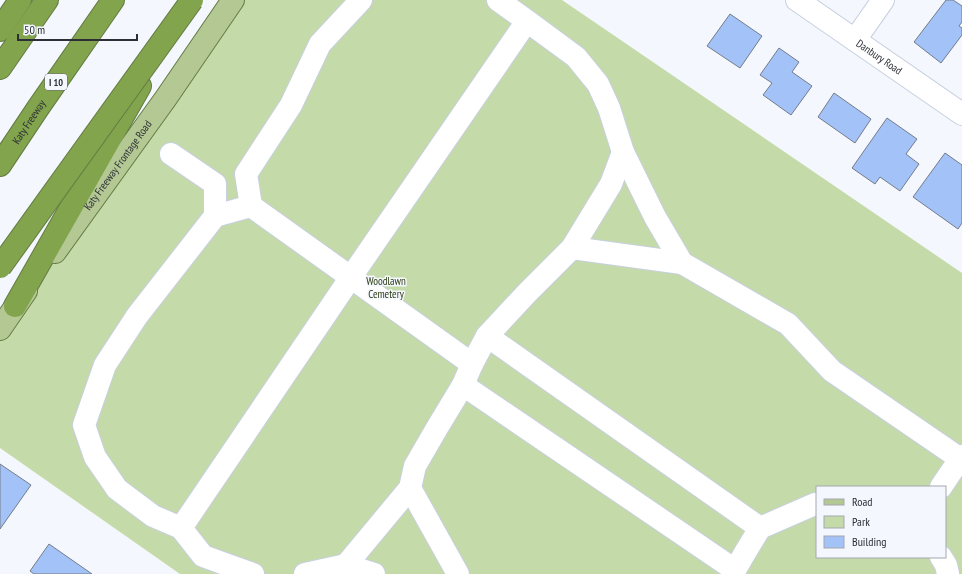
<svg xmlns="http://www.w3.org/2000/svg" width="962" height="574" viewBox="0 0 962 574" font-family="'PT Sans Narrow',sans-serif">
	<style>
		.green { fill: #c5daa9; fill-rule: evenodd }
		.building { fill: #a3c2f7; stroke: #747c8a }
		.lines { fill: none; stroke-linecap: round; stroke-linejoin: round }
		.minor-casing { stroke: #c7d0df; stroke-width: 24 }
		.major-casing { stroke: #647b44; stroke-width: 24 }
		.highway-casing { stroke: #647b44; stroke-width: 24 }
		.minor { stroke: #fff; stroke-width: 22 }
		.major { stroke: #b4c894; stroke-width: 22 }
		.highway { stroke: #82a44c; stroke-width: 22 }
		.highway-bridge-casing { stroke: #647b44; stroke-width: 24; stroke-linecap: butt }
		.highway-bridge { stroke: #82a44c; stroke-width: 22 }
		.labels { text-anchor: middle; stroke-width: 3; stroke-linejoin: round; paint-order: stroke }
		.shield { fill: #f4f8fe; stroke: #686b71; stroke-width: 1 }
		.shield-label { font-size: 10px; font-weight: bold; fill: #2c2f35 }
		.street-label { font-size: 11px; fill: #2c2f35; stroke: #f4f8fe }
		.park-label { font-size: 11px; fill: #2c3b11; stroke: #f4f8fe }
	</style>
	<rect width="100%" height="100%" fill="#f4f8fe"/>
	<path class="green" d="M233,0H562L962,273V574H180L0,448V330ZM817,487H945V557H817Z"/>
	<g class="building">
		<path d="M946,0H953L962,6V22L959,26L962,28V35L941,63L914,42Z"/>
		<path d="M730,14L762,36L740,68L707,46Z"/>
		<path d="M779,48L799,62L792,72L812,86L791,115L763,95L772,83L760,75Z"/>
		<path d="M834,93L871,119L855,143L818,117Z"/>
		<path d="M887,118L917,139L906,154L919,164L900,191L880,177L875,184L852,168Z"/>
		<path d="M945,153L962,165V223L958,229L913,197Z"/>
		<path d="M0,464L31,485L0,529Z"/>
		<path d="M49,544L92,574H34L30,571Z"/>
	</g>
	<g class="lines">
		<g class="minor-casing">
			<g id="minor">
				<path d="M498,0L527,21L576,57L598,84L609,108L623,152L655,217L682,263L788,324L832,371L962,460"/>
				<path id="s1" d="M797,0L962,114"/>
				<path d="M855,40L883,0"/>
				<path d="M171,154L215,184V216"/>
				<path d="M251,206L472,364"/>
				<path d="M572,248L682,263"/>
				<path d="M487,336L760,528"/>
				<path d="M463,385L735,570"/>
				<path d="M941,487L962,456"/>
				<path d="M410,488L458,574"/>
				<path d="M181,528L351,277L527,21"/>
				<path d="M941,557L946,565L948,574"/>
				<path d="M346,565L410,488L415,466L437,428L463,385L472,364L487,336L527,293L572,248L611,184L623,152"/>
				<path d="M253,574L203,556L181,528L153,516L117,489L95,457L84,425L105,365L137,316L215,216L251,206L246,174L291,105L320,44L361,0"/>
				<path d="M305,574L346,565L374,574"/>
				<path d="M734,574L735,570L746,551L760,528L815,504H817"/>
			</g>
		</g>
		<g class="major-casing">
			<g id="major">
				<path id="s2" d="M55,252L166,98L233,0"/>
				<path d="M0,329L26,291"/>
			</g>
		</g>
		<g class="highway-casing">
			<g id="highway">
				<path d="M0,30L20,0"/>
				<path d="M0,68L47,0"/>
				<path id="s3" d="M0,165L38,108L113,0"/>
				<path d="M15,306L140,86"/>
			</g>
		</g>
		<use href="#minor" class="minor"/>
		<use href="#major" class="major"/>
		<use href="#highway" class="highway"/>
		<g class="highway-bridge-casing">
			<path id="highway-bridge" d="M0,267L192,0"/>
		</g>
		<use href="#highway-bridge" class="highway-bridge"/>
	</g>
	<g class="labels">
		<rect class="shield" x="45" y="74" width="22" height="16" rx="3"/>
		<g class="shield-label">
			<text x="56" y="86">I 10</text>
		</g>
		<g class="street-label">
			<text dy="4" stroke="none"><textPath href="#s1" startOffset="100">Danbury Road</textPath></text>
			<text dy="4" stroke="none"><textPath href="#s3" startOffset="52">Katy Freeway</textPath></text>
			<text dy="4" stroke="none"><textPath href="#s2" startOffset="107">Katy Freeway Frontage Road</textPath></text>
		</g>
		<g class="park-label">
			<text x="386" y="285">Woodlawn<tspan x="386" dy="13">Cemetery</tspan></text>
		</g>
	</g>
	<rect x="816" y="486" width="130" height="72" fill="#f4f8fe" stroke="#a4a8ae"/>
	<rect x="824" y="499" width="20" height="6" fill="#b4c894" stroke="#a4a8ae"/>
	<text x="852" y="506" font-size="12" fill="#2c2f35">Road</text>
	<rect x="824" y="516" width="20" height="12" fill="#c5daa9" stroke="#a4a8ae"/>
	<text x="852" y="526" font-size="12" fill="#2c2f35">Park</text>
	<rect x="824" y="536" width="20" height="12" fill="#a3c2f7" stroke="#a4a8ae"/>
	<text x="852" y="546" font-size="12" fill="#2c2f35">Building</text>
	<path d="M18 34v6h119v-6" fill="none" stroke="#2c2f35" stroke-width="2"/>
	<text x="24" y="34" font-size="12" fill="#2c2f35" stroke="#f4f8fe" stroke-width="3" paint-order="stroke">50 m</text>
</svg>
